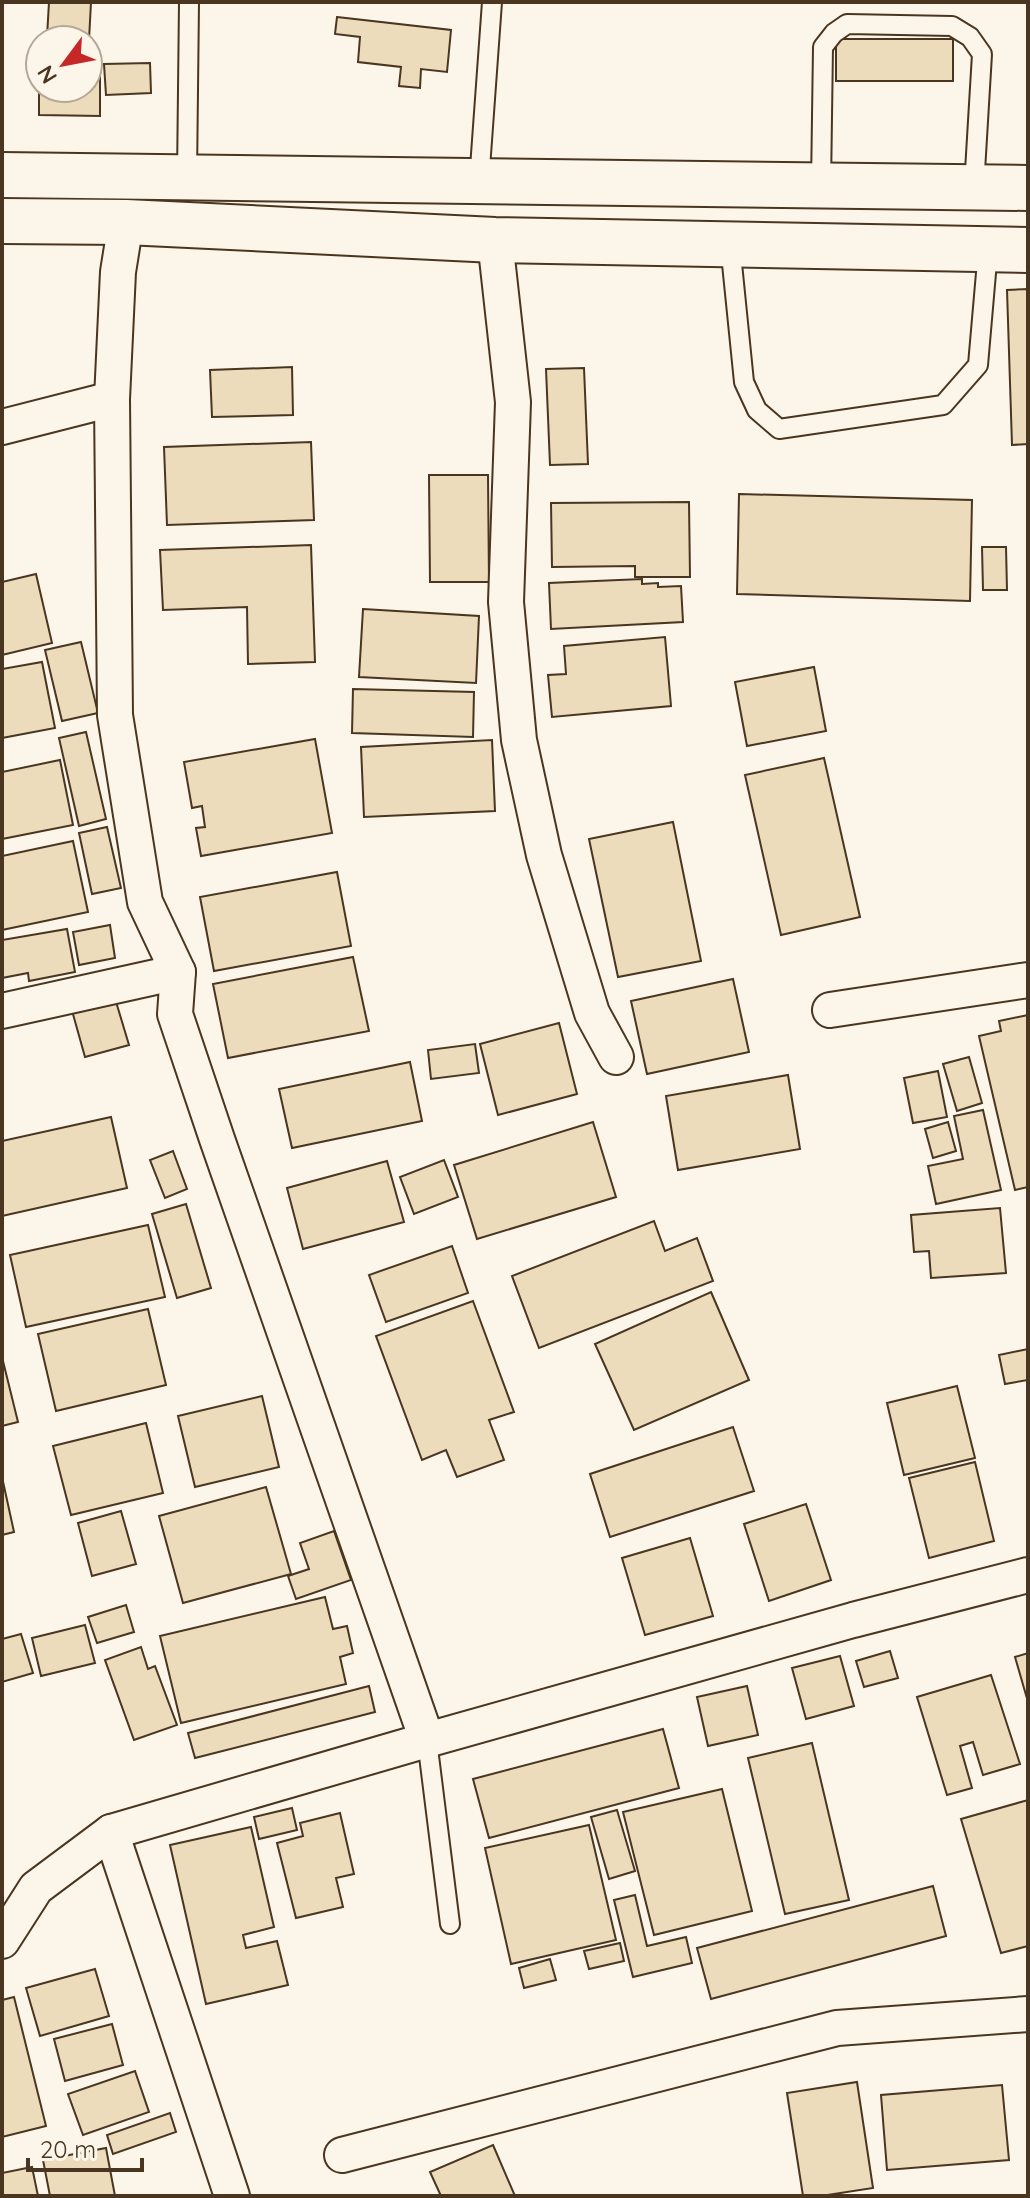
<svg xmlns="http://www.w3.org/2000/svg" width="1030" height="2198" viewBox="0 0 1030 2198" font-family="Quicksand,sans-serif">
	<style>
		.building { fill: #ecdcbc; stroke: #4a3520; stroke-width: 2 }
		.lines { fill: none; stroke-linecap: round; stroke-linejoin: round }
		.lane-casing { stroke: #4a3520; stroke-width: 22 }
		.street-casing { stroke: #4a3520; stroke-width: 38 }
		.primary-casing { stroke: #4a3520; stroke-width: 48 }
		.lane { stroke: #fbf6e9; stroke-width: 18 }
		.street { stroke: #fbf6e9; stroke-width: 34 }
		.primary { stroke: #fbf6e9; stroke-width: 44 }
	</style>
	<rect width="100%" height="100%" fill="#fbf6e9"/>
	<g class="building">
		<path d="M49,2H91L89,40L47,37Z"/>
		<path d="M337,17L451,30L447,72L421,69L420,88L399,86L401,67L358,62L360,37L335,34Z"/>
		<rect x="836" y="39" width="117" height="42"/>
		<path d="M39,54L40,88H88V54H100V116L39,115Z"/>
		<path d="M150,63L151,93L106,95L104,64Z"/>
		<path d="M1028,289V444L1012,445L1007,290Z"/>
		<path d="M292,367L293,415L212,417L210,370Z"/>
		<path d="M584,368L588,464L550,465L546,369Z"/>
		<path d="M311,442L314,520L167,525L164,447Z"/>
		<path d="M429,475H488L489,582H430Z"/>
		<path d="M739,494L972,500L970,601L737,594Z"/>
		<path d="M689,502L690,577H635V566L552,567L551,503Z"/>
		<path d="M311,545L315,662L248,664L247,607L163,610L160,550Z"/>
		<path d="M982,547H1006L1007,590H983Z"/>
		<path d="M36,574L52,643L2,655V582Z"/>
		<path d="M642,579V584L658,583V587L681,586L683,622L551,629L549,583Z"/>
		<path d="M363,609L479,616L476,683L359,677Z"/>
		<path d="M665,637L671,706L552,717L548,675L566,674L564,646Z"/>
		<path d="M81,642L98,713L62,721L45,650Z"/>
		<path d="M42,662L55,728L2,738V669Z"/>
		<path d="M814,667L826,731L747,746L735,682Z"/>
		<path d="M353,689L474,692L473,737L352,733Z"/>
		<path d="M86,732L106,819L79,826L59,738Z"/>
		<path d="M315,739L332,833L201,856L196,828L205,827L202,806L192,808L184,762Z"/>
		<path d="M492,740L495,811L364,817L361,747Z"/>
		<path d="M824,758L860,917L781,935L745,775Z"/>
		<path d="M60,760L73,825L2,839V772Z"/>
		<path d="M673,822L701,961L618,977L589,839Z"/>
		<path d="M107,827L121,888L92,894L79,833Z"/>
		<path d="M73,841L88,912L2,930V856Z"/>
		<path d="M337,872L351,946L214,971L200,897Z"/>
		<path d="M110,925L115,958L79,965L73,932Z"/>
		<path d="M67,929L75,972L29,981L28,973L2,978V940Z"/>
		<path d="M353,957L369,1031L228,1058L213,984Z"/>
		<path d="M733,979L749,1052L647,1074L631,1001Z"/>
		<path d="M114,995L129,1045L85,1057L71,1007Z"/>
		<path d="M1028,1015V1187L1015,1190L979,1036L1001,1031L999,1021Z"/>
		<path d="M559,1023L577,1094L498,1115L480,1044Z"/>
		<path d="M475,1044L479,1073L431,1079L428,1050Z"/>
		<path d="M969,1057L982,1103L957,1111L943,1064Z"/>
		<path d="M410,1062L422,1121L292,1148L279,1089Z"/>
		<path d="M938,1071L947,1117L913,1123L904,1078Z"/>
		<path d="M788,1075L800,1149L678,1170L666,1096Z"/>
		<path d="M983,1110L1001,1190L936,1204L928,1166L963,1159L954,1116Z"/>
		<path d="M111,1117L127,1188L2,1216V1141Z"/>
		<path d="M593,1122L616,1197L477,1239L454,1165Z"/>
		<path d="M948,1122L956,1151L933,1158L925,1129Z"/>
		<path d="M173,1151L187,1189L165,1198L150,1160Z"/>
		<path d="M444,1160L458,1197L414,1214L400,1177Z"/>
		<path d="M387,1161L404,1222L303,1249L287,1188Z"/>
		<path d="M186,1204L211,1288L177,1298L152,1214Z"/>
		<path d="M1000,1208L1006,1273L931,1278L929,1251L914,1252L911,1215Z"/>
		<path d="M654,1221L665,1251L697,1238L713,1281L539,1348L512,1276Z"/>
		<path d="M148,1225L165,1297L26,1327L10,1255Z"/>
		<path d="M452,1246L468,1293L386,1322L369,1275Z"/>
		<path d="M711,1292L749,1380L634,1430L595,1344Z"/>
		<path d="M473,1301L514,1412L489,1420L504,1460L457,1477L446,1450L422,1460L376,1336Z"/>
		<path d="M148,1309L166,1385L56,1411L38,1334Z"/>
		<path d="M1028,1349V1380L1005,1384L999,1355Z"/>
		<path d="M2,1357L18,1422L2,1426Z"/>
		<path d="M957,1386L975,1458L904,1475L887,1403Z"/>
		<path d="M262,1396L279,1467L195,1487L178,1416Z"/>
		<path d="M146,1423L163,1493L71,1515L53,1446Z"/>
		<path d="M733,1427L754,1491L610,1537L590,1474Z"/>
		<path d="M975,1462L994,1541L929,1558L909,1478Z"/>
		<path d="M2,1477L14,1532L2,1535Z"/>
		<path d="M266,1487L291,1574L183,1603L159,1516Z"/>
		<path d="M806,1504L831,1580L769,1601L744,1524Z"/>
		<path d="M121,1511L136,1564L92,1576L78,1523Z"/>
		<path d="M334,1531L351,1580L296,1599L288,1576L309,1569L300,1543Z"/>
		<path d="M690,1538L713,1616L645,1635L622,1558Z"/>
		<path d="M325,1597L333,1629L347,1626L353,1653L340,1657L346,1684L181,1723L160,1636Z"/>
		<path d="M126,1605L134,1632L97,1643L88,1617Z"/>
		<path d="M85,1625L95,1663L41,1676L32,1638Z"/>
		<path d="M21,1634L33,1673L2,1682V1639Z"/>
		<path d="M141,1647L148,1669L155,1666L177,1725L134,1740L105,1660Z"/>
		<path d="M890,1651L898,1678L864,1687L856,1661Z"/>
		<path d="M1028,1653V1702L1015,1657Z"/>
		<path d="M840,1656L854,1706L806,1719L792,1668Z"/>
		<path d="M991,1675L1020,1764L983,1775L973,1742L960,1746L972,1788L947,1795L917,1697Z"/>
		<path d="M369,1686L375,1712L195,1758L188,1733Z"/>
		<path d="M747,1686L758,1735L708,1746L697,1697Z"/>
		<path d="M663,1729L679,1788L489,1838L473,1779Z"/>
		<path d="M812,1743L849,1900L785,1914L748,1758Z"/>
		<path d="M722,1789L752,1911L654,1935L623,1812Z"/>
		<path d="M1028,1800V1946L1001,1953L961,1819Z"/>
		<path d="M292,1808L297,1830L259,1839L254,1817Z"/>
		<path d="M617,1810L635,1871L609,1879L591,1817Z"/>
		<path d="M340,1813L354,1874L336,1878L343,1907L296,1918L277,1843L303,1836L300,1823Z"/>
		<path d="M589,1825L616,1940L511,1964L485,1848Z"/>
		<path d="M251,1827L274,1927L243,1935L246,1948L277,1941L288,1985L206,2004L170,1845Z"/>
		<path d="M933,1886L946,1936L711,1999L697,1948Z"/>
		<path d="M635,1895L647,1946L686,1937L692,1963L633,1977L614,1900Z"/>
		<path d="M620,1943L624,1961L589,1969L584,1951Z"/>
		<path d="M550,1959L556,1980L524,1988L519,1968Z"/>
		<path d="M95,1969L109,2016L40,2036L26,1988Z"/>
		<path d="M14,1997L46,2126L2,2137V2000Z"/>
		<path d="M112,2024L123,2065L65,2081L54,2039Z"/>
		<path d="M135,2071L149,2112L83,2135L68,2094Z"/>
		<path d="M857,2082L873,2188L821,2196H803L787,2093Z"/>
		<path d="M1002,2085L1009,2160L887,2170L881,2095Z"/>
		<path d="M170,2113L176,2132L113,2154L107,2135Z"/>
		<path d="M493,2145L515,2196H441L430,2172Z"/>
		<path d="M106,2148L115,2196H50L43,2160Z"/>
		<path d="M32,2167L38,2196H2V2173Z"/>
	</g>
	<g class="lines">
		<g class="lane-casing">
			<g id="lane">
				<path d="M187,177L189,2"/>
				<path d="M479,182L492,2"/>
				<path d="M821,186L823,47L834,33L847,24L952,26L970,37L982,54L974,188"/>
				<path d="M730,244L744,382L757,410L779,429L943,405L978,365L988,250"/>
				<path d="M427,1740L450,1924"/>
			</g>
		</g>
		<g class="street-casing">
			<g id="street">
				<path d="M495,240L513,402L506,602L519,740L544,855L592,1013L616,1057"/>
				<path d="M2,427L112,399"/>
				<path d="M830,1010L1028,980"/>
				<path d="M2,1011L178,972"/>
				<path d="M427,1740L853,1620L1028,1575"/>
				<path d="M111,1832L232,2196"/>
				<path d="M2,1941L36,1888L111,1832L427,1740L217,1139L175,1014L178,972L145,902L115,715L112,399L118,272L126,222"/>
				<path d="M342,2155L837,2028L1028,2014"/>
			</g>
		</g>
		<g class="primary-casing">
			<g id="primary">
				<path d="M2,175L1028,188"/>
				<path d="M2,221L126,222L495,240L1028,250"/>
			</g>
		</g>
		<use href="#lane" class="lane"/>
		<use href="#street" class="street"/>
		<use href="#primary" class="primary"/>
	</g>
	<rect width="1030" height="2198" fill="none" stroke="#4a3520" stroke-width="8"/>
	<g transform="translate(64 64) rotate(238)"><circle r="38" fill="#fbf6e9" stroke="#b4a999" stroke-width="2"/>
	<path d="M0-6L14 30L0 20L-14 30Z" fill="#c62828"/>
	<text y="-12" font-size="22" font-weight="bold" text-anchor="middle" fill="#4a3520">N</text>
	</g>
	<path d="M28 2158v12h114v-12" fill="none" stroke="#4a3520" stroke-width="4"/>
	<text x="40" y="2158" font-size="24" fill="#4a3520" stroke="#fbf6e9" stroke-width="6" paint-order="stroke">20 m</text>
</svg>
